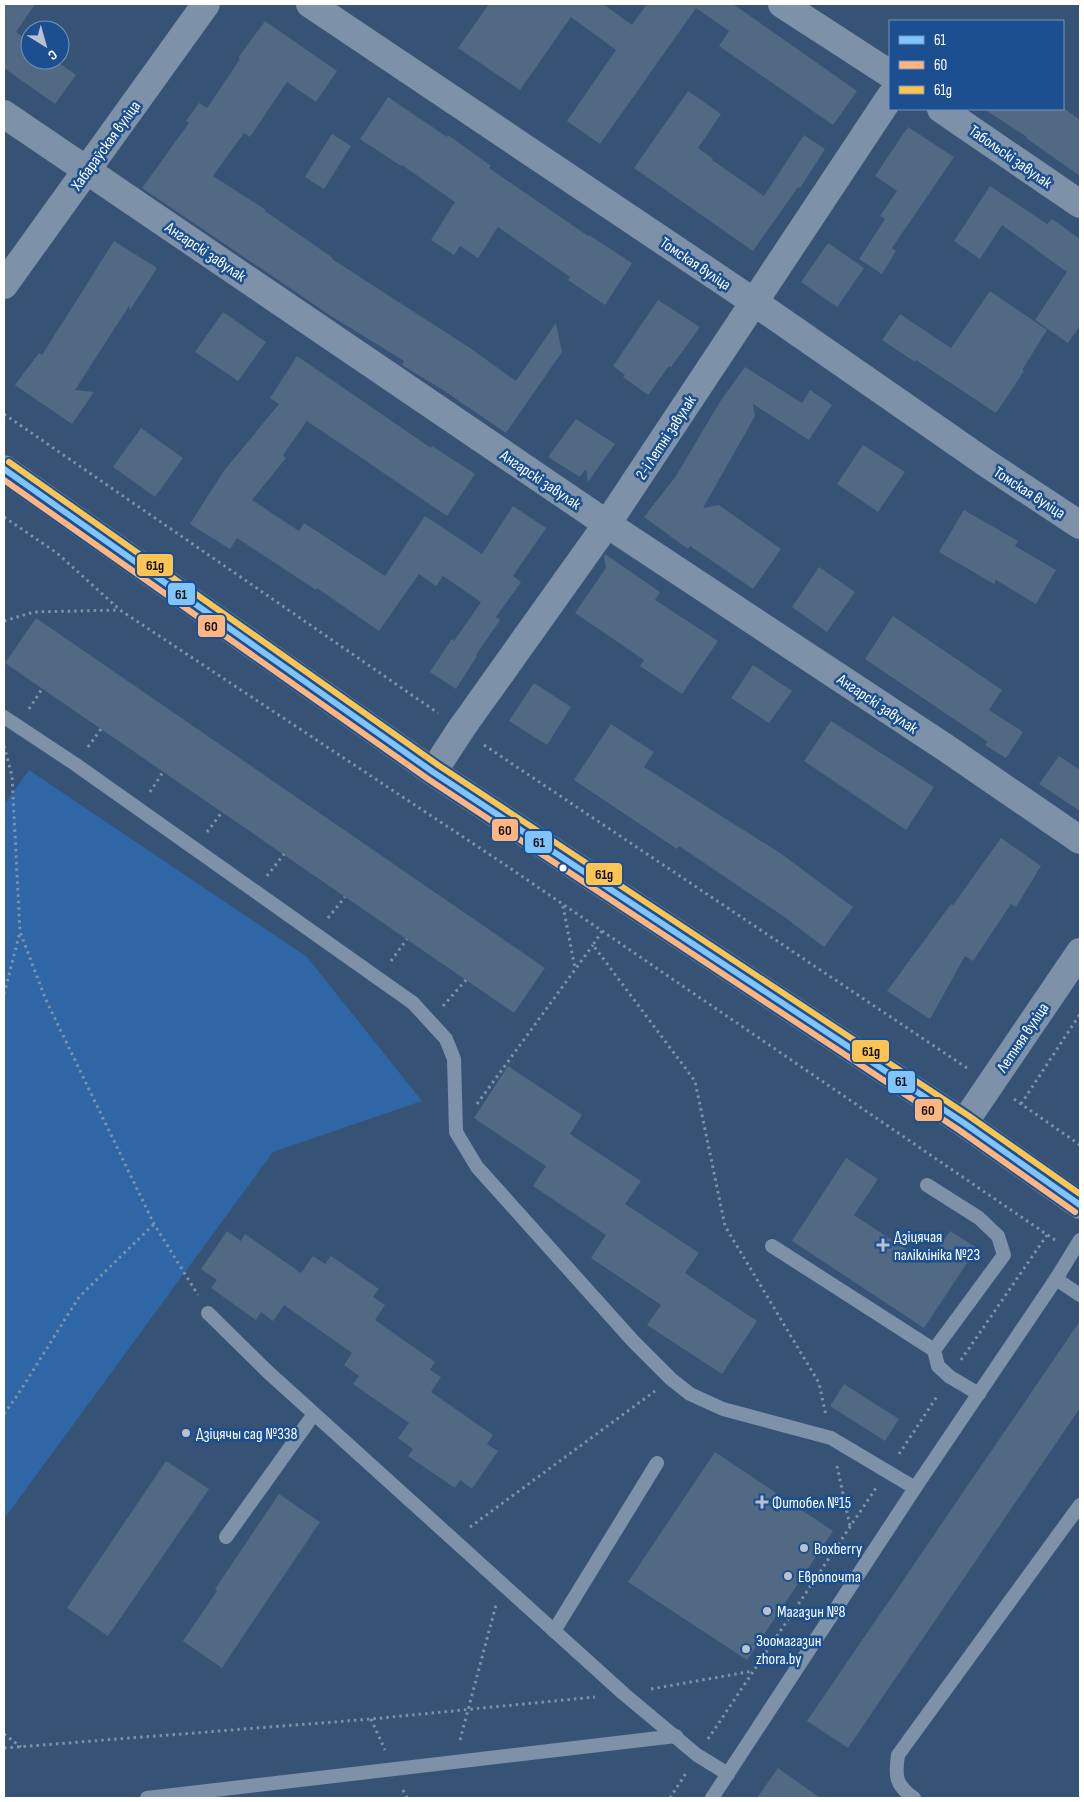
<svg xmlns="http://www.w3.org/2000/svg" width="1084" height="1802" viewBox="0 0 1084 1802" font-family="'Sofia Sans Condensed',sans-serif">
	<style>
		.green { fill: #2f66a5 }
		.building { fill: #526984 }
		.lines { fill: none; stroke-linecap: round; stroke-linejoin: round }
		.path { stroke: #7d92a8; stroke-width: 3; stroke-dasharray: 2.5 4; stroke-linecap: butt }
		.service { stroke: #7d92a8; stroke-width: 14 }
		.minor { stroke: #7d92a8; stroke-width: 28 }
		.secondary { stroke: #798da4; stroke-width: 28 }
		.bus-1-casing { stroke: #1b4f8f; stroke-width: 10 }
		.bus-2-casing { stroke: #1b4f8f; stroke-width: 10 }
		.bus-3-casing { stroke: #1b4f8f; stroke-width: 10 }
		.bus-1 { stroke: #80c4ff; stroke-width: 6 }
		.bus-2 { stroke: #ffb580; stroke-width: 6 }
		.bus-3 { stroke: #fcc553; stroke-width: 6 }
		.bus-dot { fill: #fff; stroke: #1b4f8f; stroke-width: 2 }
		.poi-dot { fill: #b9c2ce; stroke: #1b4f8f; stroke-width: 2 }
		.labels { text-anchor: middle; stroke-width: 5; stroke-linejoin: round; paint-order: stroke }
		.street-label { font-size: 16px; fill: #fff; stroke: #1b4f8f }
		.poi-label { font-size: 16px; fill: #fff; stroke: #1b4f8f; text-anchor: start }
		.line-badge { stroke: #1b4f8f; stroke-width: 2 }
		.pale-badge-label { font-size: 14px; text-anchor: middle; font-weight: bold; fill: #111 }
	</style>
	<rect width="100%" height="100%" fill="#365274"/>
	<path class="green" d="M29,770L307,957L422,1101L273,1152L4,1519V804Z"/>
	<g class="building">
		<path d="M4,4H35L16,32L30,42V60H55L76,75L55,104L4,68Z"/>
		<path d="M489,4H603L632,25L647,4H733L857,91L833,125L719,46L729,31L696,8L600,144L567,121L616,50L571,17L520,90L458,48Z"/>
		<path d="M265,21L337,71L316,102L287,82L250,137L244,133L213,176L266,210L265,211L333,258L332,259L470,348L516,381L556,323L562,352L506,433L443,390L402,365L404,361L331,316L142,188L189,123L186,121L199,103L207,108L240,59L238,58Z"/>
		<path d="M688,91L721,114L698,148L713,159L712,160L764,196L804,135L825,149L800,188L798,187L753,251L634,168Z"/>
		<path d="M388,97L447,137L448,135L491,166L489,168L588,236L589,235L632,263L605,305L568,280L570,277L498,227L478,258L460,246L454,255L431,240L455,202L402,165L401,166L360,139Z"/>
		<path d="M984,109H1065L1080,120V176L1026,138L1027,137Z"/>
		<path d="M908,127L954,157L892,248L896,251L882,274L859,259L885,219L880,216L897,191L875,176Z"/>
		<path d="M332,134L351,146L324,189L305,177Z"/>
		<path d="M990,186L1047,224L1052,219L1080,239V326L1068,343L1035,320L1067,272L1002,225L980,259L954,241Z"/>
		<path d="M114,241L157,268L130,310L129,306L75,390L94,392L72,424L15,385L39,353L42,355Z"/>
		<path d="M828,243L864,268L837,307L801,282Z"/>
		<path d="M990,291L1047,330L1022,370L1024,371L996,413L916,360L915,362L882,340L900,314L951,348Z"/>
		<path d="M658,300L700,327L671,367L669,366L648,395L623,377L625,375L613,366Z"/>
		<path d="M223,312L266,342L238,381L195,352Z"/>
		<path d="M297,356L431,448L432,446L475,474L447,516L307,421L283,455L286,458L252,500L299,531L304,523L385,576L425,516L482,554L513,506L546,528L513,576L521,582L496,617L500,620L476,655L477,656L456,689L430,672L452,639L454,641L481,602L443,576L436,586L419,574L379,631L317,588L316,590L237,538L230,549L190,524L223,472L279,404L270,398Z"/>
		<path d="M745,367L802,403L810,390L832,405L809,440L753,404L755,416L703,508L719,505L781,549L753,589L690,546L688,549L644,517L676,476L721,400Z"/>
		<path d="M576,419L615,444L588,482L586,469L580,477L548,457Z"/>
		<path d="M141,428L183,458L155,497L113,467Z"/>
		<path d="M863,445L905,472L878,512L837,484Z"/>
		<path d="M964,510L1018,541L1015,546L1056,570L1036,604L996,580L994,584L939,552Z"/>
		<path d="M605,554L660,592L655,600L718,641L682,694L640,666L644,660L575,613L606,568L604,556Z"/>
		<path d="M819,567L855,592L827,632L792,607Z"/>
		<path d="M893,616L1002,690L989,710L1023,732L1006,758L985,745L988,742L865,659Z"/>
		<path d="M36,618L545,968L514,1013L5,663Z"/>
		<path d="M753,665L792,691L769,723L731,698Z"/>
		<path d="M534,683L571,707L547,745L509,721Z"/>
		<path d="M831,721L934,787L906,830L804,761Z"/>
		<path d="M611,724L654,752L644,767L780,853L853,907L824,947L783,916L679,846L677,849L574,780Z"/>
		<path d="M1059,756L1080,770V811L1039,784Z"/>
		<path d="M1001,838L1041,866L1016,907L1011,904L973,961L965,956L930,1019L887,991L951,904L953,905Z"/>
		<path d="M508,1066L582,1115L570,1134L641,1181L625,1204L699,1253L685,1273L757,1321L722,1374L647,1325L661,1305L591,1258L606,1235L533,1186L546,1166L474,1118Z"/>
		<path d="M846,1158L878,1179L854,1215L928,1264L950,1231L977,1248L924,1328L792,1241Z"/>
		<path d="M227,1231L241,1241L245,1234L301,1273L313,1256L325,1264L331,1256L379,1289L373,1297L385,1305L375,1320L435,1362L430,1370L441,1377L431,1392L493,1435L487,1444L498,1451L472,1489L460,1480L455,1488L408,1456L413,1449L398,1438L409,1423L353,1384L359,1376L344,1365L352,1353L284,1305L273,1321L261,1312L256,1320L211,1288L217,1280L201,1269Z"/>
		<path d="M1080,1321V1408L848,1748L807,1721Z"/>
		<path d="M844,1384L899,1419L885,1441L830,1406Z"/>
		<path d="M715,1452L833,1531L747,1660L628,1582Z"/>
		<path d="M166,1461L209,1489L108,1636L67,1608Z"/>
		<path d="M279,1494L320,1522L222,1668L183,1641L217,1591L215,1589Z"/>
		<path d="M778,1768L820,1798H757Z"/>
	</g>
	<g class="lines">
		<g class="path">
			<path d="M4,414L438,713"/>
			<path d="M4,517L57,553L120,610L501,862L1055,1240"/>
			<path d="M4,621L34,612L119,610"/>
			<path d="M29,709L42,689"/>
			<path d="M484,745L967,1068"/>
			<path d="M4,746L12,776L20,932L46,1000L154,1224L198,1295"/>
			<path d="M88,747L101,729"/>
			<path d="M150,792L163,772"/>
			<path d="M207,832L222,812"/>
			<path d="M267,876L284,854"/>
			<path d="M563,906L575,968"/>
			<path d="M328,918L345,897"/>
			<path d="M602,931L593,945L695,1081L725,1226L819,1383L826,1416"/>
			<path d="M391,961L407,939"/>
			<path d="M4,994L20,932"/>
			<path d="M443,1006L466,980"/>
			<path d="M1014,1099L1080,1145"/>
			<path d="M477,1104L593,945"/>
			<path d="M1021,1104L1080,1014"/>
			<path d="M961,1360L1047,1235"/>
			<path d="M4,1414L17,1396L79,1297L154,1224"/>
			<path d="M899,1454L938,1395"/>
			<path d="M837,1466L850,1526"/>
			<path d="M470,1527L655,1391"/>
			<path d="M651,1689L753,1671"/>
			<path d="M371,1719L385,1750"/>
			<path d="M4,1734L21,1747"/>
			<path d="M708,1739L876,1488"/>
			<path d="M460,1740L496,1605"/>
			<path d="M4,1748L371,1719L595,1697"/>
			<path d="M403,1790L407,1798"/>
			<path d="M670,1798L686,1773"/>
		</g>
		<g class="service">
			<path d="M4,717L75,764L413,1003L446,1039L454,1059L456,1132L477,1167L633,1341L671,1379L690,1394L723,1409L831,1438L915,1488"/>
			<path d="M927,1185L979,1218L998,1236L1004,1255L934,1350L938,1366L950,1377L979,1394"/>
			<path d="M772,1246L934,1350"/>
			<path d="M1056,1279L1080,1295"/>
			<path d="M208,1313L268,1372L624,1694L697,1755L728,1774"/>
			<path d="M226,1537L314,1414"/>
			<path d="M554,1631L657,1463"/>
			<path d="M147,1798L676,1736"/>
			<path d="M712,1798L915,1488L1056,1279L1080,1240"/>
			<path d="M914,1798C895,1785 895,1776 898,1755L1080,1505"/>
		</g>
		<g class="minor">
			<path d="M310,4L754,302L986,463L1080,525"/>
			<path d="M782,4L890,74"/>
			<path d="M941,109L1080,204"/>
			<path d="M4,114L607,524L946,748L1080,840"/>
			<path d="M4,285L206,4"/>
			<path d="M433,772L461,729L607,524L890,97"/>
			<path d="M964,1123L1080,952"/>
		</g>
		<path class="secondary" d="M4,469L433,772L964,1123L1080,1205"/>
		<g class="bus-1-casing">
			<path id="bus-1" d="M4,469L433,772L964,1123L1080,1205"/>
		</g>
		<g class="bus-2-casing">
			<path id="bus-2" d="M4,480L428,779L959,1130L1075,1212"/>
		</g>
		<g class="bus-3-casing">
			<path id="bus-3" d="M9,462L438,765L969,1116L1080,1194"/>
		</g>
		<use href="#bus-1" class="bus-1"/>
		<use href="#bus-2" class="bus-2"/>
		<use href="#bus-3" class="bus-3"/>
	</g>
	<circle class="bus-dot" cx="563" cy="868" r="4.5"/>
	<g class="poi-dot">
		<path d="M880.5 1237.5h5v5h5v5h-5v5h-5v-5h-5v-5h5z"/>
		<circle cx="186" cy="1433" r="5"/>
		<path d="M759.5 1494.5h5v5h5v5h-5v5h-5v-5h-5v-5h5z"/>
		<circle cx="804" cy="1548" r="5"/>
		<circle cx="788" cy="1576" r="5"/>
		<circle cx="767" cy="1611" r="5"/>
		<circle cx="746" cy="1649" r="5"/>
	</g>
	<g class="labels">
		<g class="street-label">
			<text transform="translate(105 145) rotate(-54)" y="6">Хабараўская вуліца</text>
			<text transform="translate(1011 156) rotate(35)" y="6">Табольскі завулак</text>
			<text transform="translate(206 251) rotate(34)" y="6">Ангарскі завулак</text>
			<text transform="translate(696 263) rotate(34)" y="6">Томская вуліца</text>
			<text transform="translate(665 437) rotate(-57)" y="6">2-і Летні завулак</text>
			<text transform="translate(541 479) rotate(34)" y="6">Ангарскі завулак</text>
			<text transform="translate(1030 492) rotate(33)" y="6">Томская вуліца</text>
			<text transform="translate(878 703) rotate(34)" y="6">Ангарскі завулак</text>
			<text transform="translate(1022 1037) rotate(-56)" y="6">Летняя вуліца</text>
		</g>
		<g class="poi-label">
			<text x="894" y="1242">Дзіцячая<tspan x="894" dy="18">паліклініка №23</tspan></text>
			<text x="196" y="1439">Дзіцячы сад №338</text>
			<text x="772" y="1508">Фитобел №15</text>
			<text x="814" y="1554">Boxberry</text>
			<text x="798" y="1582">Европочта</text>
			<text x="777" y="1617">Магазин №8</text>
			<text x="756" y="1646">Зоомагазин<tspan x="756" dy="18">zhora.by</tspan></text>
		</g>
	</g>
	<g class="line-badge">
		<rect x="136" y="553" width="38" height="24" rx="5" fill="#fcc553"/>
		<rect x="167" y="582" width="29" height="24" rx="5" fill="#80c4ff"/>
		<rect x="197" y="614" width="29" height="24" rx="5" fill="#ffb580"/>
		<rect x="491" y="818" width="28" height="24" rx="5" fill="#ffb580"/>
		<rect x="524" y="830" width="29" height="24" rx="5" fill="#80c4ff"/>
		<rect x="585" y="862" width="38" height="24" rx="5" fill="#fcc553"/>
		<rect x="851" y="1039" width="39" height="24" rx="5" fill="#fcc553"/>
		<rect x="887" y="1070" width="29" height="24" rx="5" fill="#80c4ff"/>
		<rect x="914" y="1098" width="29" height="24" rx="5" fill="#ffb580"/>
	</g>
	<g class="pale-badge-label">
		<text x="155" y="570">61д</text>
		<text x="181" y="599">61</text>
		<text x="211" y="631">60</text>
		<text x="505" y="835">60</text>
		<text x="539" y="847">61</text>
		<text x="604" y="879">61д</text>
		<text x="871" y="1056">61д</text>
		<text x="901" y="1086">61</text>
		<text x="928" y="1115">60</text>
	</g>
	<rect width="1084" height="1802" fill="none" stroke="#ffffff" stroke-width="10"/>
	<rect x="889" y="20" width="175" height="90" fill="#1b4f8f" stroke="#7695bc"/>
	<rect x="899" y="36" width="25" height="8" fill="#80c4ff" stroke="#7695bc"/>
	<text x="934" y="45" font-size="15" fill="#ffffff">61</text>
	<rect x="899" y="61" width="25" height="8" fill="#ffb580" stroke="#7695bc"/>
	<text x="934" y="70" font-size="15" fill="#ffffff">60</text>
	<rect x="899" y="86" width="25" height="8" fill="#fcc553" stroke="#7695bc"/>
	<text x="934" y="95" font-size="15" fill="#ffffff">61д</text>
	<g transform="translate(45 45) rotate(143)"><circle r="24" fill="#1b4f8f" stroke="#7695bc"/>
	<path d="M0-4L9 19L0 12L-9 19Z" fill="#b9c2ce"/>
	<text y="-8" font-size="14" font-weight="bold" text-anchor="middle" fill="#ffffff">С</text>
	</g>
</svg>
